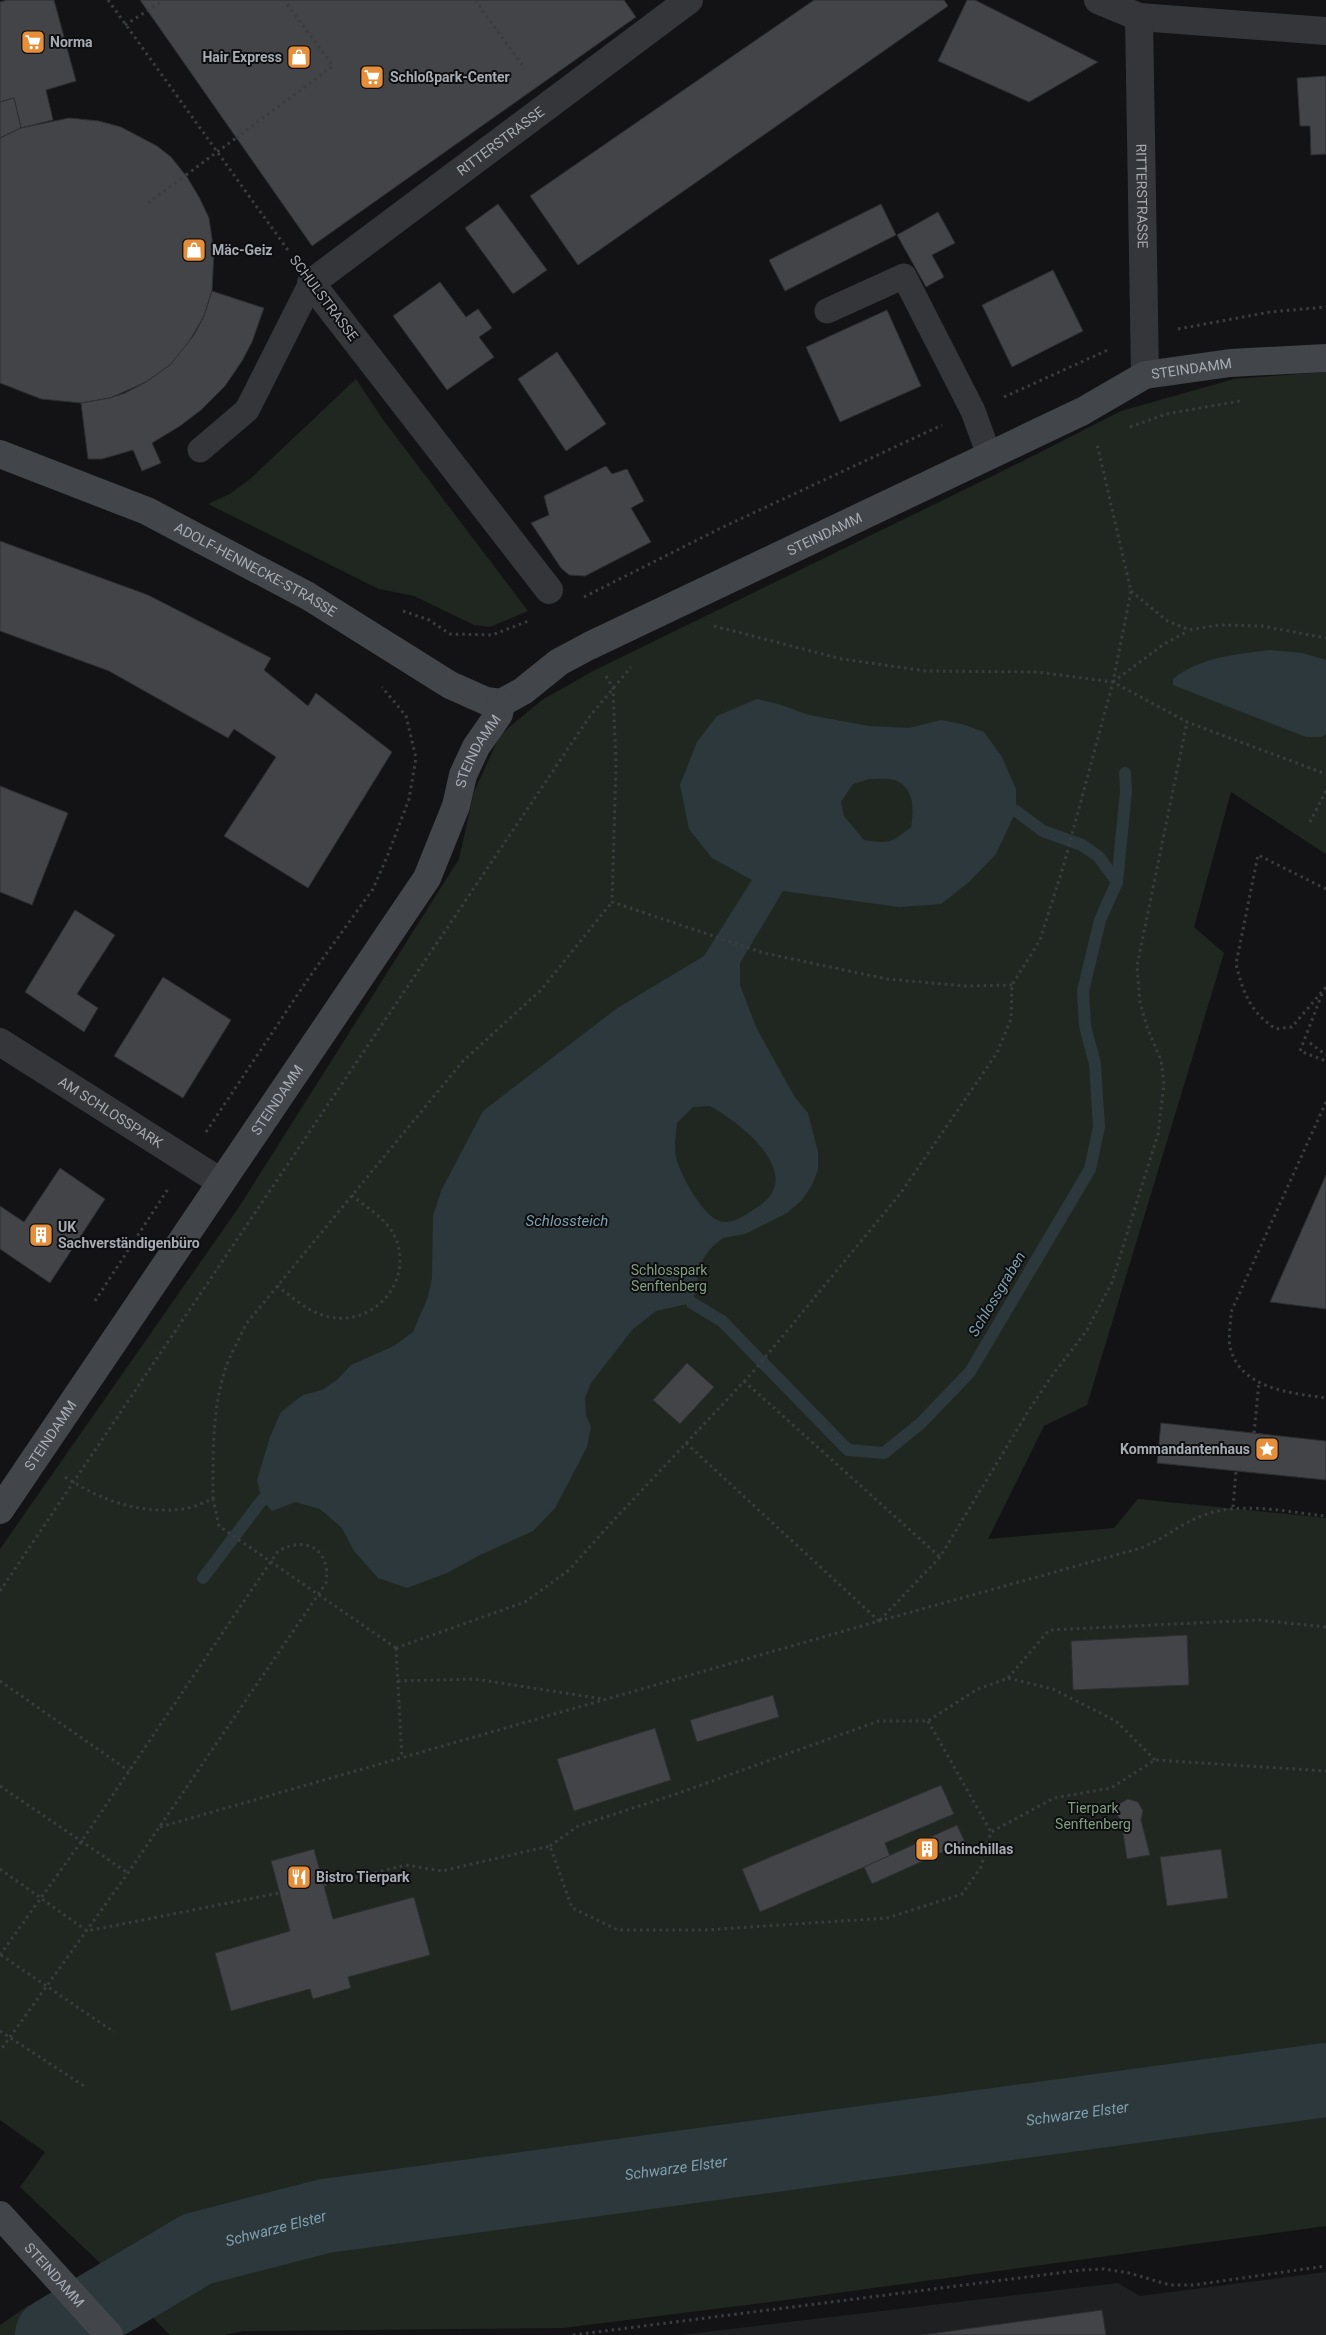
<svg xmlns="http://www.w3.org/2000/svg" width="1326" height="2335" viewBox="0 0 1326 2335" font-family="Roboto,sans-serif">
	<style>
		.built { fill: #1f2022 }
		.green { fill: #202720 }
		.water { fill: #2d383c; fill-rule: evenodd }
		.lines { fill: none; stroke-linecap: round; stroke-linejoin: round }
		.stream { stroke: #2d383c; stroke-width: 12 }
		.river { stroke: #2d383c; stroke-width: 74 }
		.building { fill: #424448; stroke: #2d2e30 }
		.path { stroke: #3a3d40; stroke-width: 3; stroke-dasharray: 2.5 4; stroke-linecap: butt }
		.lane { stroke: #343639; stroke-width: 25 }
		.street { stroke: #343639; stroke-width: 28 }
		.secondary { stroke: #424549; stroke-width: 28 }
		.path-bridge { stroke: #3a3d40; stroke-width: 3; stroke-dasharray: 2.5 4; stroke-linecap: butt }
		.labels { text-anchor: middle; stroke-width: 4; stroke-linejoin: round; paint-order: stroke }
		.poi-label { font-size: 14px; font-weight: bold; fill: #a6acb4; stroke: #0e0e10; text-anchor: start }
		.street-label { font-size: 14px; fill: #a6acb4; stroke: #0e0e10 }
		.park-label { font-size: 14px; fill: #819e7e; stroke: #0e0e10 }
		.water-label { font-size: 15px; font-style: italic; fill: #7e9fad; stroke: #0e0e10 }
	</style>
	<rect width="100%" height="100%" fill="#131315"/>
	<path class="built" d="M1326,2272V2335H680L1118,2283L1140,2296Z"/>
	<g class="green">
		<path d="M1326,372V854L1231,792L1194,927L1224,953L1087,1405L1044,1426L988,1539L1114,1528L1138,1499L1326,1518V2226L786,2300L563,2328L243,2331L224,2335H170L98,2261L20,2187L45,2152L0,2120V1549L239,1207L459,859L474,792L500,735L542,700L593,671L1023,461L1121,411L1234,379Z"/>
		<path d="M356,379L384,421L528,611L490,627L474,625L414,596L379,589L208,504L230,494L249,480Z"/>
		<path d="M29,2305L59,2335H0V2325Z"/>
	</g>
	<g class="water">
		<path d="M1270,650L1302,653L1326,660V734L1321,737H1306L1173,685V679C1200,657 1238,654 1270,650Z"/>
		<path d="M757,699L778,704L809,715L869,726L909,728L941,720L962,724L984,732L1002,757L1016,789V811L996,854L969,882L941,904L899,907L783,891L740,963V985L756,1027L794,1096L808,1113L818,1152V1170L811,1187L801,1201L787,1213L745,1234L723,1238L712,1247L705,1256L697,1273L698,1285L692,1303L656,1311L632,1330L591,1383L585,1398L586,1415L591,1427L587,1447L555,1508L533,1531L480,1555L447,1573L407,1588L378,1578L354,1551L342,1528L320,1509L295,1502L272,1511L262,1500L257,1480L270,1437L281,1412L303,1395L322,1390L337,1380L351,1365L394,1346L413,1332L428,1297L432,1278L433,1216L441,1191L483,1111L616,1009L704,956L752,880L712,858L689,829L680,785L697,742L717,716ZM870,779C877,779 887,778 894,780C915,787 914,810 911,827C891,843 889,844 864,840L844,816L841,802L853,784ZM710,1106C741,1123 809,1176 756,1208C747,1214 736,1222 725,1222C706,1223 682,1177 677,1161C673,1149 676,1135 677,1123L693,1107Z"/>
	</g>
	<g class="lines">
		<g class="stream">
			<path d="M1016,811L1043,831L1082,845L1099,857L1117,882"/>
			<path d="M692,1303L722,1321L848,1450L884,1453L921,1423L970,1372L1090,1169L1099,1127L1095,1064L1085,1026L1083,991L1100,920L1117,882L1126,791L1125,773"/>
			<path d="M203,1578L262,1500"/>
		</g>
		<path class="river" id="s1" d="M52,2335L197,2249L325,2216L1326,2080"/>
	</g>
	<g class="building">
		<path d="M7,0H54L76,81L46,90L53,120L21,128L14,98L0,102V2Z"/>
		<path d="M140,0H624L636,17L312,246Z"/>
		<path d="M814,0H944L948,6L578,265L530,196Z"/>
		<path d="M967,0H975L1098,62L1029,102L938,61Z"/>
		<path d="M1326,76V154L1311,155L1310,126H1300L1297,78Z"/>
		<path d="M14,98L21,128L0,138V102Z"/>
		<path d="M69,118L99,121L121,127L157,146L171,157L187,177L199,197L209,218L214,252L212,291L204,316L186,347L170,365L146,382L110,398L81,403L41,399L0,383V138L21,128Z"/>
		<path d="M498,204L547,270L513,294L465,228Z"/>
		<path d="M881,204L896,235L785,291L769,260Z"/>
		<path d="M938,212L955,243L932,255L944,277L926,287L897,235Z"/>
		<path d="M1053,270L1083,331L1012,367L982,305Z"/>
		<path d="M440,282L466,317L478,309L492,328L479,337L494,357L447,390L393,316Z"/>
		<path d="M212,291L264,308L252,342L242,361L225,386L201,410L180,426L152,443L161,463L142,471L133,450L102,459H88L81,403L110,398L125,393L146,382L170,365L194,335L204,316Z"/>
		<path d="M887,310L921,386L840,422L806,347Z"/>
		<path d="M557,352L606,424L566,451L518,379Z"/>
		<path d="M606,466L612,474L627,469L644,501L631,508L651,542L585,576L569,575L561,568L531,523L549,515L544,496Z"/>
		<path d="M0,541L148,595L271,658L264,670L308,706L316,693L392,752L308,888L224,836L276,757L234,729L228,738L109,671L0,631Z"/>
		<path d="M0,786L68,813L32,905L0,892Z"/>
		<path d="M75,910L115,935L77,994L98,1008L84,1032L25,992Z"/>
		<path d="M163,977L231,1020L183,1098L114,1056Z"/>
		<path d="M60,1168L105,1199L50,1283L0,1249V1206L24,1222Z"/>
		<path d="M1326,1175V1309L1270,1302Z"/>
		<path d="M687,1363L714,1387L680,1424L653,1400Z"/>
		<path d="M1161,1423L1326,1441V1480L1157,1463Z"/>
		<path d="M1187,1635L1189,1685L1073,1690L1071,1641Z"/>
		<path d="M773,1695L779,1717L697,1742L690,1720Z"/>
		<path d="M655,1728L671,1780L574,1811L557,1759Z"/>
		<path d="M941,1785L954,1814L885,1843L890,1856L760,1912L742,1869Z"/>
		<path d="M1128,1799L1138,1802L1143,1811L1141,1820L1150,1855L1127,1859L1121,1821L1116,1813L1119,1804Z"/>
		<path d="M957,1825L965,1842L872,1884L864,1867Z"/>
		<path d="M314,1849L333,1919L414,1897L430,1955L348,1977L351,1988L313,1999L310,1989L231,2011L215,1953L290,1931L271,1861Z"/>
		<path d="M1221,1849L1228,1898L1167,1906L1160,1857Z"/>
		<path d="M1102,2310L1106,2335H922Z"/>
	</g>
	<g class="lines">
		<g class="path">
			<path d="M108,0L290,253"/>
			<path d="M475,0L525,69"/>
			<path d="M125,25L164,0"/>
			<path d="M236,138L333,66L284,0"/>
			<path d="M148,203L186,175"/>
			<path d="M1178,329L1270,312L1326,307"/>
			<path d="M1004,397L1110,349"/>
			<path d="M1130,427L1166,414L1240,401"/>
			<path d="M1131,591L1166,620L1189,630L1219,625L1262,626L1326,638"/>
			<path d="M584,597L719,529L942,425"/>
			<path d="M403,611L429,620L450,634L492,635L531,620"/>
			<path d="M714,626L842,659L926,671L1037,672L1113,682L1187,722L1326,774"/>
			<path d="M606,676L613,688L616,765L612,902L764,953L887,979L965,986L1012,985"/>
			<path d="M1113,682L1164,644L1188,631"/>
			<path d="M1310,822L1326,791"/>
			<path d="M1326,889L1258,855L1236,964C1243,993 1251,1013 1276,1029L1292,1027L1326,987"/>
			<path d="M1322,994L1300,1051L1326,1061"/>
			<path d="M1310,1043L1326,1055"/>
			<path d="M1326,1102L1231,1312C1231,1322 1228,1336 1230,1347C1240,1389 1291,1393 1326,1398"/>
			<path d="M206,1132L308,979L373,889L389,852L409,799L416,758L406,716L382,687"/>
			<path d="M277,1286C291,1296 306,1310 322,1315C366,1330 410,1290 398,1245C392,1222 369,1209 351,1195"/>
			<path d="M95,1301L168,1189"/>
			<path d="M744,1381L940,1557"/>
			<path d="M1254,1433L1259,1382"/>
			<path d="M686,1443L879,1621"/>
			<path d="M65,1477C102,1501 139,1514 183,1509C193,1508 204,1502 213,1499L219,1526L396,1648"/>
			<path d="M213,1499C213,1456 212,1414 224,1373C229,1356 239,1340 246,1324L463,1061L541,990L612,902"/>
			<path d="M1233,1507L1236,1471"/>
			<path d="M0,1591L590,716L631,667"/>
			<path d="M880,1620L940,1557L1029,1410L1051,1377L1087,1330L1112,1282L1158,1134L1164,1084L1161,1060L1147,1027L1140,1003L1137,966L1187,722"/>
			<path d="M396,1648L525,1602L569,1570L612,1522L752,1373L787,1331L900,1194L997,1053L1011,1019L1012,985L1040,940L1064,864L1113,682L1131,591L1097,444"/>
			<path d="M396,1648L402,1758"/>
			<path d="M1008,1678L1049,1630L1258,1620L1326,1627"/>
			<path d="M0,1681L129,1771"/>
			<path d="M398,1681L475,1679L603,1699"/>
			<path d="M928,1721L991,1832"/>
			<path d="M0,1786L128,1873"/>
			<path d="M160,1827L879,1621L1141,1548C1162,1540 1179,1525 1199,1517C1238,1500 1285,1512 1326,1516"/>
			<path d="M550,1846L578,1826L676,1794L879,1721H928L976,1690L1008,1678L1053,1689L1116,1721L1155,1760"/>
			<path d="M0,1869L87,1931L279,1893"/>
			<path d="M324,1885L406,1865L442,1871L550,1846L572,1908L618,1930H705L887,1918L962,1894L981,1867L991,1832L1054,1798L1111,1788L1155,1760L1326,1771"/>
			<path d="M0,1955L81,1842L278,1551C307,1535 331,1550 326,1583L128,1873L0,2051"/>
			<path d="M1,1955L114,2032"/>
			<path d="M0,2031L87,2088"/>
			<path d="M573,2335L1082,2270L1104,2269L1129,2273L1170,2285H1194L1326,2266"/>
		</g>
		<g class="lane">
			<path d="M827,311L904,276L973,411L989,455"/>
			<path d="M200,450L247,410L311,283"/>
		</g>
		<g class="street">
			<path d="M1098,0L1139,17L1326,31"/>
			<path id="s2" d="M1139,17L1145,375"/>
			<path id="s3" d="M549,590L311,283L689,0"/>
			<path id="s4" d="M0,1042L221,1182"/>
		</g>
		<g class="secondary">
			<path id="s5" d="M0,454L147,511L308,596L450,685L486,701L501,703"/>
			<path id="s6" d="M501,703L523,691L559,662L589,646L1083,411L1145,375L1230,363L1326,358"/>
			<path id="s7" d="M0,1510L427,878L456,806L463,775L476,747L499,714L501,703"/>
			<path id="s8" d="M0,2215L109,2335"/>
		</g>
		<path class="path-bridge" d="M186,175L236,138"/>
	</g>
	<defs>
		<g id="supermarket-square" transform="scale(1.25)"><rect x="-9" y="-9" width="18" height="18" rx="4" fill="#e68f3a" stroke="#0e0e10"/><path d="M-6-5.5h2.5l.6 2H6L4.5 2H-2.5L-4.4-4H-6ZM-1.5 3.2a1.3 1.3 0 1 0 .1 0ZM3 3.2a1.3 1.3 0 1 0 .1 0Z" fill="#fff"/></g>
		<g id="shop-square" transform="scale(1.25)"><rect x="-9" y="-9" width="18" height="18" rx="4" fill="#e68f3a" stroke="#0e0e10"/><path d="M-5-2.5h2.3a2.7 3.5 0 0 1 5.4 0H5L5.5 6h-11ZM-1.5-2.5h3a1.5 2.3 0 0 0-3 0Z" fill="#fff"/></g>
		<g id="building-square" transform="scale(1.25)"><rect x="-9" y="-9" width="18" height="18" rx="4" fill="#e68f3a" stroke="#0e0e10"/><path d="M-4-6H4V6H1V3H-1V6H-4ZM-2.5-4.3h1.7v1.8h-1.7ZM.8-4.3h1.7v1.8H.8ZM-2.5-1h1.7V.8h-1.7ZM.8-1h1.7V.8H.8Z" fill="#fff"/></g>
		<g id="sight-square" transform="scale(1.25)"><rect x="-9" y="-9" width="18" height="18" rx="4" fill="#e68f3a" stroke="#0e0e10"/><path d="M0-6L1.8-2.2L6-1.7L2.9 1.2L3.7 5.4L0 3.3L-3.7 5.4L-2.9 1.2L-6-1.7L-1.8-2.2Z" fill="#fff"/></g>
		<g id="restaurant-square" transform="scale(1.25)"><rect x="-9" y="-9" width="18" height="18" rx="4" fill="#e68f3a" stroke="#0e0e10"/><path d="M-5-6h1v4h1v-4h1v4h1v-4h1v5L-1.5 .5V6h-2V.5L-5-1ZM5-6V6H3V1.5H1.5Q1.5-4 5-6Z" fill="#fff"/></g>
	</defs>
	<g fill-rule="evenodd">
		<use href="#supermarket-square" x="33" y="42"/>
		<use href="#shop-square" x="299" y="57"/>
		<use href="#supermarket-square" x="372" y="77"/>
		<use href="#shop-square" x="194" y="250"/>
		<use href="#building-square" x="41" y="1235"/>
		<use href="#sight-square" x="1267" y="1449"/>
		<use href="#building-square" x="927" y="1849"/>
		<use href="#restaurant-square" x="299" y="1877"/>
	</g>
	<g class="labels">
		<g class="poi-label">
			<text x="50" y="47">Norma</text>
			<text x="282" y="62" text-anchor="end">Hair Express</text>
			<text x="390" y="82">Schloßpark-Center</text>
			<text x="212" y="255">Mäc-Geiz</text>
			<text x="58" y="1232">UK<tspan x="58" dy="16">Sachverständigenbüro</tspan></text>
			<text x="1250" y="1454" text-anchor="end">Kommandantenhaus</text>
			<text x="944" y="1854">Chinchillas</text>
			<text x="316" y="1882">Bistro Tierpark</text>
		</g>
		<g class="street-label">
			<text dy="5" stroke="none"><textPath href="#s3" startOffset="625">RITTERSTRASSE</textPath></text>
			<text dy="5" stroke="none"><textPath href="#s2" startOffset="179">RITTERSTRASSE</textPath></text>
			<text transform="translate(324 298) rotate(53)" y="5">SCHULSTRASSE</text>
			<text dy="5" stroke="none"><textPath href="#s6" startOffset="771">STEINDAMM</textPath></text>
			<text dy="5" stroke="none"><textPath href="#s6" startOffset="366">STEINDAMM</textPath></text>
			<text dy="5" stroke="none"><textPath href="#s5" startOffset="281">ADOLF-HENNECKE-STRASSE</textPath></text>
			<text dy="5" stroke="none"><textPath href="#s7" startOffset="900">STEINDAMM</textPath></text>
			<text dy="5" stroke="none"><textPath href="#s7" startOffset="495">STEINDAMM</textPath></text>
			<text dy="5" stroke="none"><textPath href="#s4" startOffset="131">AM SCHLOSSPARK</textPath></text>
			<text dy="5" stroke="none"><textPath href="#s7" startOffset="90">STEINDAMM</textPath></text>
			<text dy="5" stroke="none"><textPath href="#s8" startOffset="81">STEINDAMM</textPath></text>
		</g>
		<g class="park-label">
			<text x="669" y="1275">Schlosspark<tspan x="669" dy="16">Senftenberg</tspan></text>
			<text x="1093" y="1813">Tierpark<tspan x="1093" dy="16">Senftenberg</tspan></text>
		</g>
		<g class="water-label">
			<text x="567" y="1226">Schlossteich</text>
			<text transform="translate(997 1294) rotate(-59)" y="5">Schlossgraben</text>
			<text dy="5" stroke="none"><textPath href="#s1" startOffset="1060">Schwarze Elster</textPath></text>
			<text dy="5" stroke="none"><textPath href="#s1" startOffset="655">Schwarze Elster</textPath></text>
			<text dy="5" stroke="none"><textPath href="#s1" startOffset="250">Schwarze Elster</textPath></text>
		</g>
	</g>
</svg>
